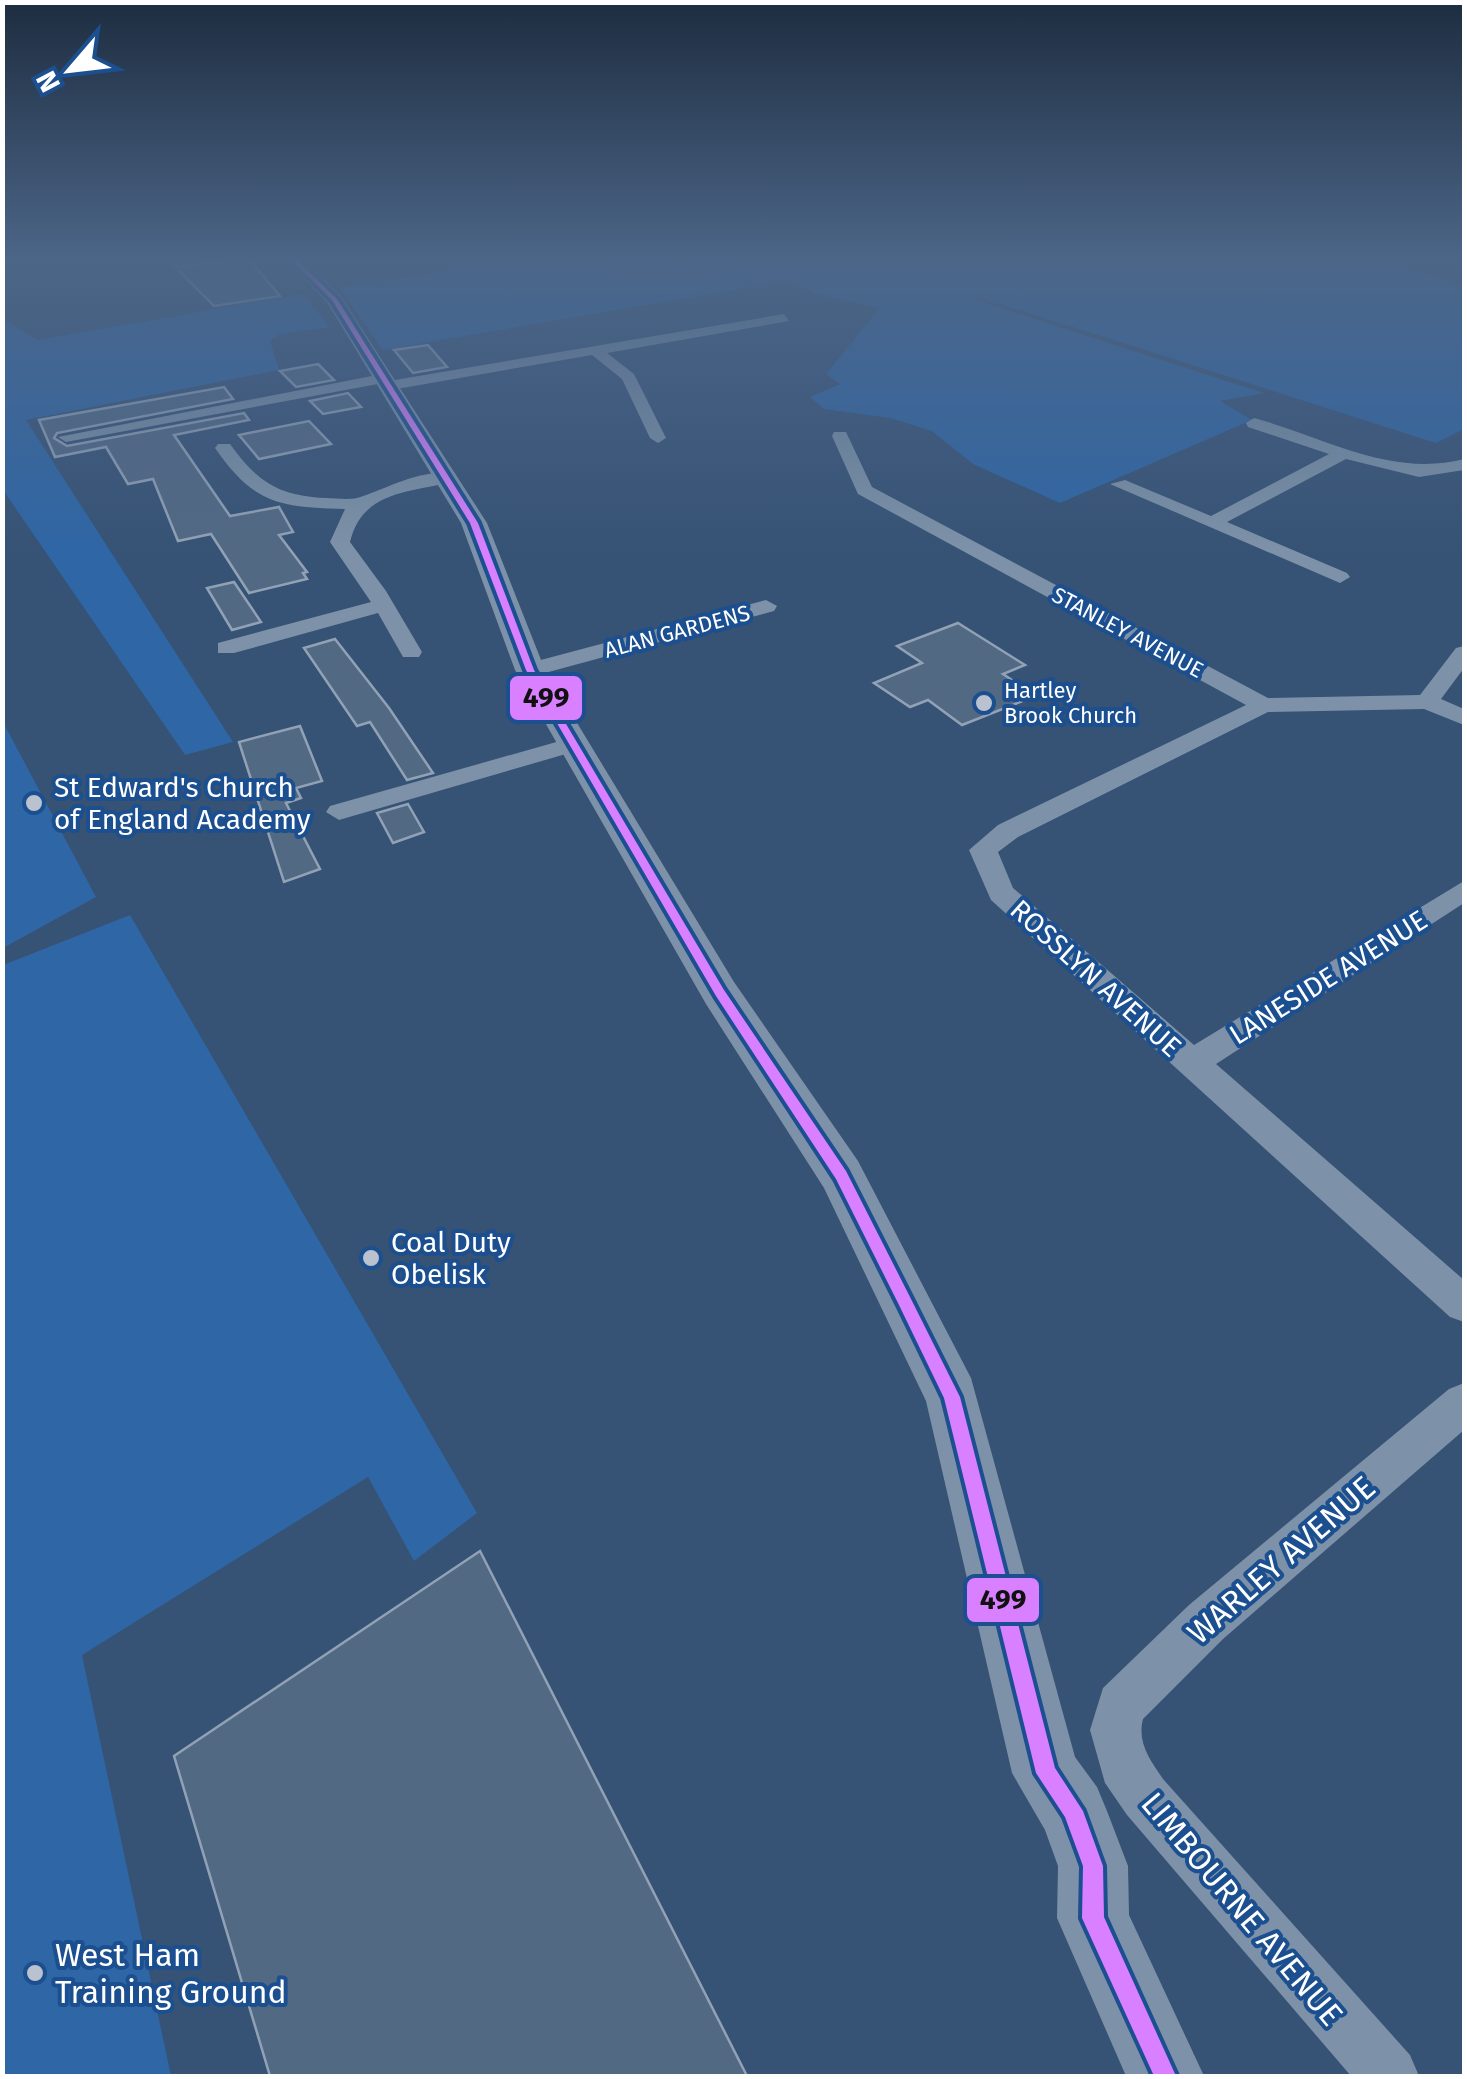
<svg xmlns="http://www.w3.org/2000/svg" width="1467" height="2079" viewBox="0 0 1467 2079" font-family="'Fira Sans',sans-serif">
	<style>
		.green { fill: #2f66a5 }
		.water { fill: #3b618d }
		.building { fill: #526984; stroke: #92a2b6; stroke-width: 2.5 }
		.lines { fill: none; stroke-linecap: round; stroke-linejoin: round }
		.minor { fill: #7d92a8; fill-rule: evenodd }
		.tertiary { fill: #7d92a8; fill-rule: evenodd }
		.bus-1-casing { stroke: #1b4f8f; stroke-width: 8 }
		.bus-1 { fill: #d880ff; fill-rule: evenodd }
		.poi-dot { fill: #b9c2ce; stroke: #1b4f8f; stroke-width: 4 }
		.labels { text-anchor: middle; stroke-width: 8; stroke-linejoin: round; paint-order: stroke }
		.far-street-label { font-size: 22px; fill: #fff; stroke: #1b4f8f }
		.far-poi-label { font-size: 22px; fill: #fff; stroke: #1b4f8f; text-anchor: start }
		.poi-label { font-size: 28px; fill: #fff; stroke: #1b4f8f; text-anchor: start }
		.street-label { font-size: 28px; fill: #fff; stroke: #1b4f8f }
		.near-street-label { font-size: 32px; fill: #fff; stroke: #1b4f8f }
		.near-poi-label { font-size: 32px; fill: #fff; stroke: #1b4f8f; text-anchor: start }
		.line-badge { stroke: #1b4f8f; stroke-width: 4 }
		.pale-badge-label { font-size: 28px; text-anchor: middle; font-weight: bold; fill: #111 }
	</style>
	<rect width="100%" height="100%" fill="#365274"/>
	<g class="green">
		<path d="M441,260H1381L1464,286V429L1436,443L982,298L966,297L1264,393L1220,401L1252,420L1060,503L973,464L932,431L891,418L824,409L810,397L840,384L826,374L880,308L817,294L786,281L383,350L339,287L450,271Z"/>
		<path d="M304,294L329,327L280,334L270,341L279,370L26,420L233,742L185,755L3,490V319L37,340Z"/>
		<path d="M3,722L96,897L3,948H2Z"/>
		<path d="M130,915L477,1513L414,1561L368,1477L82,1655L171,2076H3V965Z"/>
	</g>
	<path class="water" d="M690,260L724,264L730,269C707,284 619,285 598,267Z"/>
	<g class="building">
		<path d="M232,260H250L280,296L214,306L175,267Z"/>
		<path d="M428,345L447,367L413,373L394,350Z"/>
		<path d="M318,364L334,380L296,387L280,371Z"/>
		<path d="M224,387L233,399L57,433L54,438L67,446L244,413L249,420L174,435L230,516L279,507L293,532L279,535L307,572L303,573L307,579L249,593L211,534L178,541L153,479L128,484L106,447L55,457L39,420Z"/>
		<path d="M348,393L361,407L323,414L310,401Z"/>
		<path d="M309,421L331,444L259,459L239,435Z"/>
		<path d="M234,582L261,622L232,630L207,588Z"/>
		<path d="M958,623L1025,665L1003,674L1027,690L1020,693L1028,699L962,725L928,700L910,707L874,683L922,663L897,646Z"/>
		<path d="M335,639L389,708L433,773L407,780L370,722L357,726L304,648Z"/>
		<path d="M300,726L322,781L296,788L301,798L286,803L320,869L284,882L239,742Z"/>
		<path d="M408,804L424,832L393,843L377,813Z"/>
		<path d="M480,1551L747,2076H270L174,1756Z"/>
	</g>
	<g class="lines">
		<g class="minor">
			<path d="M784,314L789,321L607,353L634,374L666,438L658,443L650,438L622,379L592,355L385,391L378,384L66,442L58,437L382,374L389,381Z"/>
			<path d="M1254,418C1324,437 1391,478 1464,459V470L1419,477L1346,459L1227,522L1347,573L1350,577L1340,583L1110,484L1125,480L1211,516L1329,454L1248,427L1246,423Z"/>
			<path d="M834,432H846L872,487L1268,698L1420,695L1456,648L1464,646V668L1441,699L1464,709V725L1424,709L1268,712L1018,837L998,852L1013,888L1194,1045L1464,881V903L1216,1064L1464,1280V1322L1450,1317L991,900L969,850L998,825L1246,705L858,494L832,436Z"/>
			<path d="M218,444H230C257,482 279,496 326,498C335,498 348,500 357,498C387,489 420,468 453,474V482C410,492 362,491 350,542L386,591L422,652L419,657H403L378,613L234,653H218V643L371,602L330,542L345,509C279,507 254,504 215,448Z"/>
			<path d="M766,600L777,606L774,611L530,677L519,670L522,665Z"/>
			<path d="M574,737L583,739L586,744L583,749L339,820L326,812L330,806Z"/>
			<path d="M1464,1383V1430L1223,1639L1143,1719C1137,1743 1150,1760 1163,1779L1410,2055L1419,2076H1351L1127,1815L1105,1783L1090,1730L1103,1688L1189,1605L1449,1389Z"/>
		</g>
		<path class="tertiary" d="M286,260H303L340,295L487,523L545,670L734,982L858,1161L971,1378L1075,1757L1097,1787L1107,1811L1128,1866L1129,1915L1204,2076H1126L1057,1918L1058,1866L1045,1830L1012,1773L926,1401L824,1188L706,1004L515,670L461,523L327,302Z"/>
		<g class="bus-1-casing">
			<path id="bus-1" d="M292,260H297L337,299L478,523L534,670L724,990L846,1171L909,1295L960,1397L1055,1768L1083,1811L1103,1866L1104,1917L1176,2076H1154L1082,1918L1083,1866L1065,1817L1036,1773L944,1398L899,1305L836,1179L716,996L526,670L470,523L332,300Z"/>
		</g>
		<use href="#bus-1" class="bus-1"/>
	</g>
	<linearGradient id="sky" x2="0" y2="1"><stop stop-color="#1e2d40"/><stop offset="0.47" stop-color="#4c6688"/><stop offset="1" stop-color="#4c6688" stop-opacity="0"/></linearGradient>
	<rect width="1467" height="551" fill="url(#sky)"/>
	<g class="poi-dot">
		<circle cx="984" cy="703" r="10"/>
		<circle cx="34" cy="803" r="10"/>
		<circle cx="371" cy="1258" r="10"/>
		<circle cx="35" cy="1973" r="10"/>
	</g>
	<g class="labels">
		<g class="far-street-label">
			<text transform="translate(677 631) rotate(-15)" y="8">ALAN GARDENS</text>
			<text transform="translate(1128 632) rotate(28)" y="8">STANLEY AVENUE</text>
		</g>
		<g class="far-poi-label">
			<text x="1004" y="698">Hartley<tspan x="1004" dy="25">Brook Church</tspan></text>
		</g>
		<g class="poi-label">
			<text x="54" y="797">St Edward's Church<tspan x="54" dy="32">of England Academy</tspan></text>
			<text x="391" y="1252">Coal Duty<tspan x="391" dy="32">Obelisk</tspan></text>
		</g>
		<g class="street-label">
			<text transform="translate(1328 977) rotate(-32)" y="10">LANESIDE AVENUE</text>
			<text transform="translate(1096 978) rotate(42)" y="10">ROSSLYN AVENUE</text>
		</g>
		<g class="near-street-label">
			<text transform="translate(1281 1560) rotate(-41)" y="11">WARLEY AVENUE</text>
			<text transform="translate(1242 1909) rotate(50)" y="11">LIMBOURNE AVENUE</text>
		</g>
		<g class="near-poi-label">
			<text x="55" y="1966">West Ham<tspan x="55" dy="37">Training Ground</tspan></text>
		</g>
	</g>
	<g class="line-badge">
		<rect x="508" y="674" width="76" height="48" rx="10" fill="#d880ff"/>
		<rect x="965" y="1576" width="76" height="48" rx="10" fill="#d880ff"/>
	</g>
	<g class="pale-badge-label">
		<text x="546" y="707">499</text>
		<text x="1003" y="1609">499</text>
	</g>
	<rect width="1467" height="2079" fill="none" stroke="#ffffff" stroke-width="10"/>
	<g transform="translate(70 70) rotate(242)" stroke="#1b4f8f" stroke-width="8" paint-order="stroke">
	<path d="M0-8L18 38L0 25L-18 38Z" fill="#ffffff"/>
	<text y="-15" font-size="28" font-weight="bold" text-anchor="middle" fill="#ffffff">N</text>
	</g>
</svg>
